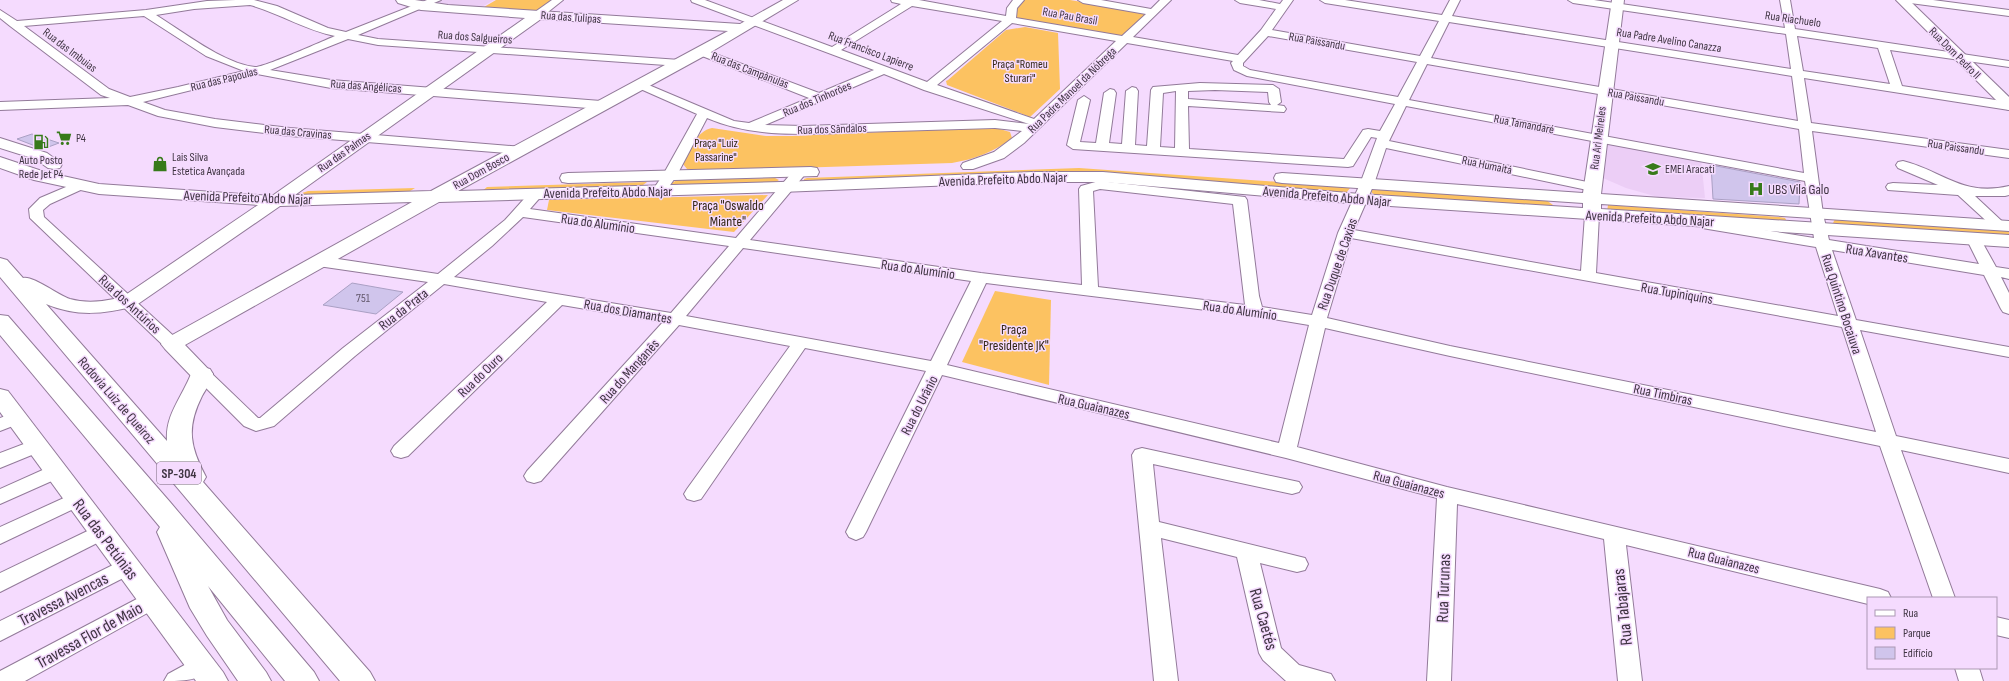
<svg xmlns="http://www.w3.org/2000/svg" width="2009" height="681" viewBox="0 0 2009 681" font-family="'Sofia Sans Condensed',sans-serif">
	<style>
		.built { fill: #eccef6 }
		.green { fill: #fcc261 }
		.building { fill: #d0c5ec; stroke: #aaa0c4 }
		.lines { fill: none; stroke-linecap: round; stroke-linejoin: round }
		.minor-casing { stroke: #927a99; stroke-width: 2 }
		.major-casing { stroke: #927a99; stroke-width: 2 }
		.highway-casing { stroke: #927a99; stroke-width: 2 }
		.minor { fill: #fff; fill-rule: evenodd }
		.major { fill: #fff; fill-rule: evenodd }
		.highway { fill: #fff; fill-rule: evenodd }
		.labels { text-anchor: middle; stroke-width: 3; stroke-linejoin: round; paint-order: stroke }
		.far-street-label { font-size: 12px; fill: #3f3442; stroke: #f5dbfe }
		.far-park-label { font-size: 12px; fill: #332715; stroke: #f5dbfe }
		.far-poi-label { font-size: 12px; fill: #3f3442; stroke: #f5dbfe; text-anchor: start }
		.number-label { font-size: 12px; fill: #63586c }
		.shield { fill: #f5dbfe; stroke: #76667a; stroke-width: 1 }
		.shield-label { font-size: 13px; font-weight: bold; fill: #3f3442 }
		.street-label { font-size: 14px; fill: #3f3442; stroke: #f5dbfe }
		.poi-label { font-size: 14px; fill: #3f3442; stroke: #f5dbfe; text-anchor: start }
		.park-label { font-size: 14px; fill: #332715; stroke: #f5dbfe }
		.near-street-label { font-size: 17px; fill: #3f3442; stroke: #f5dbfe }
	</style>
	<rect width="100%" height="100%" fill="#f5dbfe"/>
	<g class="built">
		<path d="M438,0H494L478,9L428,4Z"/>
		<path d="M1605,140L1701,159L1705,198L1658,197L1626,188L1603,178Z"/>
	</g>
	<g class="green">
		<path d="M496,0H555L539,14L479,10Z"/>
		<path d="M1022,0H1070L1147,13L1124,37L1015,18L1017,5Z"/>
		<path d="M1025,27L1058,33L1060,89L1030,117L947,85L946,81L948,80L1006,30Z"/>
		<path d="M993,127L1010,132L1012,138C994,152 975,159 952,163L696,171L687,169L683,164C691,150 696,131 712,128L766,136H792Z"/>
		<path d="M1079,168L1351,187L1346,193L1083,174L804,182V179L807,178Z"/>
		<path d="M775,178L779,180L776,182L673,186L670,184L677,180Z"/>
		<path d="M647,182L643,185L585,189L481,192L487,187Z"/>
		<path d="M415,188L407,193L303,196L299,194L308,191Z"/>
		<path d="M1374,189L1546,200L1553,205L1548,206L1378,196L1372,193L1371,191Z"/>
		<path d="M768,195L734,232L547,210L549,200Z"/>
		<path d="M1608,205L1779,217L1785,218L1788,223L1607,212Z"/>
		<path d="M1835,219L2009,231V238L1837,225L1833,223Z"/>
		<path d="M995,291L1051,300L1049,385L962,362Z"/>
	</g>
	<g class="building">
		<path d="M32,134L59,143L43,149L17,139Z"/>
		<path d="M1711,165L1800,182L1799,204L1713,199Z"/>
		<path d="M352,283L403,292L376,314L323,305Z"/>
	</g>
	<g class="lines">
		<g class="minor-casing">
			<g id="minor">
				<path d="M236,0H254L277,6L328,28L346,32L427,0H441L358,35L378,39L680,60L686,63L680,66L378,45L348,39L270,70L331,80L601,101L607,105L601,109L331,88L257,74L143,102L165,110L215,119L290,128L523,147L525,150L518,154L290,136L215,127L158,116L128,105L0,110V102L110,98L101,95L10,26L0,18V10L17,21L146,10L207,1ZM250,5C279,13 305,30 335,36C323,41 263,68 255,67C224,64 182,31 156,15L194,9ZM144,16L206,56L244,71L178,87L130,97L109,89L24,26Z"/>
				<path d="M552,0H563L543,16H535L534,14L535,12Z"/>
				<path d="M691,0H705L832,47L901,4L892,2L891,0H919L1006,16L1007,8L1013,0H1024L1017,8L1016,18L1122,36L1146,14L1083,3L1078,0H1101L1151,9L1160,0H1171L1133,37L1238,55L1261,30L1276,9L1240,3L1235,0H1259L1280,4L1283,0H1293L1272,30L1420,56L1439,21L1325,3L1320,0H1345L1442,15L1450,0H1460L1452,16L1791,69L1786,34L1573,3L1568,0H1594L1785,28L1780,0H1790L1795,29L2009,61V67L1890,50L1902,86L2009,102V110L1804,78L1811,123L2009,150V158L1812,131L1823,214L1829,240L1979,264L1967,240L1969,237H1979L1981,240L1996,267L2009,269V279L2001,277L2009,293V314L2003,312L2001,309L1984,275L1832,250L1856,320L2009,347V357L1860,330L1896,436L2009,459V473L1901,450L1955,598H1933L1880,446L1450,356L1325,328L1297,447L1447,487L1880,589L1888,592L1891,598H1868V604L1626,545L1642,681H1618L1604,539L1457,504L1451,681H1427L1437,498L1286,458L942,375L866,532L863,537L856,540L849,537L846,532L926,371L805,348L701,499L694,501L687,499L684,494L687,489L790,346L679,325L541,481L534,483L527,481L524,476L527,471L663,322L562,305L408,456L401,458L394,456L391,451L394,446L547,302L444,284L355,356L274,426L256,431L244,426L196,378L193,374L196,370L202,368L208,370L258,418H260L343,348L428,282L318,266L313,264L310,261L313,258L318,256L438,274L505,220L532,190H542L544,193L530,209L736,238L795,169H805L807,172L750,240L981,273L1082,285L1079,189L1081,186L1099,181L1245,197L1247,200L1259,296L1262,307L1312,315L1338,233L1360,184L1377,138L1371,137L1353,166L1348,167L1073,149L1067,145L1078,100L1084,96L1090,100L1080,142L1096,143L1104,93L1110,89L1114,90L1116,93L1109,143L1122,144L1126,91L1132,87L1136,88L1138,91L1135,145L1147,146L1151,90L1153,87L1200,83L1273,85L1279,89L1281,102L1277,105L1284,106L1286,109L1284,112L1188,106L1189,149L1344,159L1363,130L1368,129L1380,131L1395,104L1247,76L1234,70L1231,63L1233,61L1127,43L1024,143L1004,158L973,169H963L961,166L963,163L994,152L1022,131L995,128C950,129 905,131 861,132C809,134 756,139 707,118L677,175L664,194H654L652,191L663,175L697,114L636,87L634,85L636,83H644L734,121L749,123L809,98L697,54L695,52L697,50H705L819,93L874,70L692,2ZM912,6L1002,21L927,82L841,50ZM1449,22L1792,76L1798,121L1431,58ZM1012,23L1116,41L1034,119L937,85ZM1268,36L1417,62L1398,97L1250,70L1243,66V63ZM1797,36L1878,48L1890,84L1803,71ZM1427,64L1799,129L1804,173L1409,100ZM884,74L924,90L1029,124L995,120L803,126L765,125ZM1215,90L1268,92L1269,102L1271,105L1188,99V91ZM1176,91L1175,148L1160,147L1163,93ZM1406,106L1805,181L1814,238L1708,221L1703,222L1701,225L1703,228L1708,229L1816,247L1838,316L1596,273L1599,215L1597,212H1587L1585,215L1581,271L1354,230L1374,184L1386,148L1592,191L1597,190L1599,187L1597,184L1592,183L1389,141ZM1100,189L1233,204L1245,305L1098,287L1093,191ZM523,217L729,246L671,313L454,277L492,246ZM1351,238L1842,327L1876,432L1450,346L1327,318ZM743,248L971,281L931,361L686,316ZM986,283L1255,316L1309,325L1279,443L947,365Z"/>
				<path d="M1905,0H1933L2009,10V16L1910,3Z"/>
				<path d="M1903,161C1943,171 1962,197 2009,186V195L2005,196H1975L2006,225L2004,228H1994L1958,195L1888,190L1886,187L1888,184L1893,183L1938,185L1898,168L1896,165L1898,162Z"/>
				<path d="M80,181L85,182L87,185L85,188L50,204L43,210L44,217L178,340L181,344L178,348L172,349L166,348L30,218L29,209L40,198Z"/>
				<path d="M16,412L23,414L25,418L23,422L0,431V418Z"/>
				<path d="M37,439L44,440L47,445L44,450L0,468V453Z"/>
				<path d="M1142,448L1299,482L1302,487L1299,492L1292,494L1153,464L1159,522L1305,558L1308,564L1305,570L1297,572L1260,563L1281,648L1299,665L1331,674L1335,681H1286L1263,660L1259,653L1237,557L1161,538L1178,681H1154L1132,455L1135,450Z"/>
				<path d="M56,464L63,466L66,471L63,476L0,504V489Z"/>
				<path d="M77,492L84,494L87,499L84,504L0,544V527Z"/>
				<path d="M102,524L109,527L112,532L109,537L0,592V573Z"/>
				<path d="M127,558L135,560L138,566L135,572L0,641V621Z"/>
				<path d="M152,591L160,594L163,600L160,606L25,681H0V671Z"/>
				<path d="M1996,617L2009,620V638L1996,635Z"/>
				<path d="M201,656L209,659L213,666C203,681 182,681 164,681L168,674Z"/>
				<path d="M1955,668H1979L1983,681H1959Z"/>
			</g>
		</g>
		<g class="major-casing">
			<g id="major">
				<path d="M396,0H415L448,5L740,24L783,0H798L706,55L458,191L781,182L1032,172H1103L1360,194L1583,208V203L1282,183L1276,182L1274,178L1276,174L1282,173L1583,193L1612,0H1624L1601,194L2009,221V231L1601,204V209L2009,235V247L1360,204L1103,182H1032L781,192L439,202L185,345L213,374L210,379L202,381L194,379L165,349L161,344L165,339L412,202L280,206L135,306L128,308L121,306L118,302L121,298L258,205L99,194L34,180L0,168V157L45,172L99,184L272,196L525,18L421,10L398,3ZM541,19L728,31L431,191L295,195Z"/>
				<path d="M1896,0H1909L2009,97V110L2004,108Z"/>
				<path d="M0,138L47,153L62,164L60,168L54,169L48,168L35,159L0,148Z"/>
				<path d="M811,167L817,168L819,172L817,176L568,183L562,182L560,178L562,174L568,173Z"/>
				<path d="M0,389L8,391L223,672L228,681H196L0,412Z"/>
			</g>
		</g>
		<g class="highway-casing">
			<g id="highway">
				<path d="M0,258L7,260L23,278C32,275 58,295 70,299C84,303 100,302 114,299C122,297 127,296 135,298L138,302L135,306C104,314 77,317 46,304L167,441C165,415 182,397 191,374L194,369L202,367L210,369L213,374C211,382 206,389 202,396C186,428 190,447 206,477L203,482L370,672L375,681H340L0,277Z"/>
				<path d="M0,315L8,316L170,502L314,672L319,681H285L208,586L227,620L266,672L271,681H238L207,636L190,608L157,532L160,527L0,335Z"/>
			</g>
		</g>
		<use href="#minor" class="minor"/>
		<use href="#major" class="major"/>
		<use href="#highway" class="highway"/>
	</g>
	<defs>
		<g id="supermarket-bare" transform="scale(1.2)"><path d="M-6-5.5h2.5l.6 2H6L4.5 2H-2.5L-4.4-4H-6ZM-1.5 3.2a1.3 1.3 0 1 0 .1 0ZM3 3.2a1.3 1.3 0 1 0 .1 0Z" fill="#377a1a" stroke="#f5dbfe" stroke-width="2.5" paint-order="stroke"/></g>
		<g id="fuel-bare" transform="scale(1.2)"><path d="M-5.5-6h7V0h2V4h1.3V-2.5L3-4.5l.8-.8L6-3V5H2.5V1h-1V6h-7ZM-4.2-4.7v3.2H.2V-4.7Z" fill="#377a1a" stroke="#f5dbfe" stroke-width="2.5" paint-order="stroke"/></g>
		<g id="shop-bare" transform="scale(1.2)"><path d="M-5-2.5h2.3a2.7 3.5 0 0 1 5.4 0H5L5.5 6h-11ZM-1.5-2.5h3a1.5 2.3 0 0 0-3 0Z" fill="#377a1a" stroke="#f5dbfe" stroke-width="2.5" paint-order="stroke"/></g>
		<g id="school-bare" transform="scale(1.2)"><path d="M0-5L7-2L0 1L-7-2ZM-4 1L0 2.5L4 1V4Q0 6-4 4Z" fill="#377a1a" stroke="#f5dbfe" stroke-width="2.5" paint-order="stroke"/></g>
		<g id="hospital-bare" transform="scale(1.2)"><path d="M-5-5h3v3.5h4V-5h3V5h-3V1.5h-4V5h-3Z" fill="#377a1a" stroke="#f5dbfe" stroke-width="2.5" paint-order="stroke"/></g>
	</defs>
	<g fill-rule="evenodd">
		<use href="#supermarket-bare" x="64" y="138"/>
		<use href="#fuel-bare" x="41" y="142"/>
		<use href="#shop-bare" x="160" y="164"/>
		<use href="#school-bare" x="1653" y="169"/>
		<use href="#hospital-bare" x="1756" y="189"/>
	</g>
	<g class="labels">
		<g class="far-street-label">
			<text transform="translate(1070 16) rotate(10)" y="4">Rua Pau Brasil</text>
			<text transform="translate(571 17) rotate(4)" y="4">Rua das Tulipas</text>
			<text transform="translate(1793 19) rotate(8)" y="4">Rua Riachuelo</text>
			<text transform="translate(475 37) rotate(4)" y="4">Rua dos Salgueiros</text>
			<text transform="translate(1669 40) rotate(9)" y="4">Rua Padre Avelino Canazza</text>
			<text transform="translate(1317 41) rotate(10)" y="4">Rua Paissandu</text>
			<text transform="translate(70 50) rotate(37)" y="4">Rua das Imbuias</text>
			<text transform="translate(871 51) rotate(21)" y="4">Rua Francisco Lapierre</text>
			<text transform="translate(1955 53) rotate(45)" y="4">Rua Dom Pedro II</text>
			<text transform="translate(750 70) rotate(21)" y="4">Rua das Campânulas</text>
			<text transform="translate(224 79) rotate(-14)" y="4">Rua das Papoulas</text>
			<text transform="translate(366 86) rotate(4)" y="4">Rua das Angélicas</text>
			<text transform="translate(1072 90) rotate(-44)" y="4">Rua Padre Manoel da Nóbrega</text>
			<text transform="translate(1636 97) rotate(10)" y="4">Rua Paissandu</text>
			<text transform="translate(817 99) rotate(-23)" y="4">Rua dos Tinhorões</text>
			<text transform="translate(1524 124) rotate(11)" y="4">Rua Tamandaré</text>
			<text transform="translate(832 129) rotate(-2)" y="4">Rua dos Sândalos</text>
			<text transform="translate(298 132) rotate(5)" y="4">Rua das Cravinas</text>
			<text transform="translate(1598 138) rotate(-83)" y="4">Rua Ari Meireles</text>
			<text transform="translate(1956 147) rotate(8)" y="4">Rua Paissandu</text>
			<text transform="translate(344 152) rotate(-35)" y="4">Rua das Palmas</text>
			<text transform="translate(1487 165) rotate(12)" y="4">Rua Humaitá</text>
			<text transform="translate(481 171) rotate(-29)" y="4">Rua Dom Bosco</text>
		</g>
		<g class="far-park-label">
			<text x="1020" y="68">Praça "Romeu<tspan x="1020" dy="14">Sturari"</tspan></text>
			<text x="716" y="147">Praça "Luiz<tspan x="716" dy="14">Passarine"</tspan></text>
		</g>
		<g class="far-poi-label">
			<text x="76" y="142">P4</text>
			<text x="172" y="161">Lais Silva<tspan x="172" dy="14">Estetica Avançada</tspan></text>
			<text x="41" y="164" text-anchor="middle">Auto Posto<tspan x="41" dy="14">Rede Jet P4</tspan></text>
			<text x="1665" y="173">EMEI Aracati</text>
		</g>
		<g class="number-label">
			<text x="363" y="302">751</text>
		</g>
		<rect class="shield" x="157" y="462" width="44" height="22" rx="3"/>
		<g class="shield-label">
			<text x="179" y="478">SP-304</text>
		</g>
		<g class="street-label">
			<text transform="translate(1003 179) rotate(-2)" y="5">Avenida Prefeito Abdo Najar</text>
			<text transform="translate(608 192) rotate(-1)" y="5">Avenida Prefeito Abdo Najar</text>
			<text transform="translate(1327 196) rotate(5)" y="5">Avenida Prefeito Abdo Najar</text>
			<text transform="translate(248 197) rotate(2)" y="5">Avenida Prefeito Abdo Najar</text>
			<text transform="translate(1650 218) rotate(3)" y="5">Avenida Prefeito Abdo Najar</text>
			<text transform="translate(598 223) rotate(8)" y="5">Rua do Alumínio</text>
			<text transform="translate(1877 253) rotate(9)" y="5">Rua Xavantes</text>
			<text transform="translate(1337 264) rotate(-71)" y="5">Rua Duque de Caxias</text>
			<text transform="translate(918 269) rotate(8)" y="5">Rua do Alumínio</text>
			<text transform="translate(1677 293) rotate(10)" y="5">Rua Tupiniquins</text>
			<text transform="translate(130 304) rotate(43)" y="5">Rua dos Antúrios</text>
			<text transform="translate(1842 304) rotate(72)" y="5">Rua Quintino Bocaiuva</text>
			<text transform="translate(403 309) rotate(-38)" y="5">Rua da Prata</text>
			<text transform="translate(1240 310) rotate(8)" y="5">Rua do Alumínio</text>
			<text transform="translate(628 311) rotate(10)" y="5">Rua dos Diamantes</text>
			<text transform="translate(629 371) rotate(-48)" y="5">Rua do Manganês</text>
			<text transform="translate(480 375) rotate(-44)" y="5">Rua do Ouro</text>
			<text transform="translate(1663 394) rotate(12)" y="5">Rua Timbiras</text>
			<text transform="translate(117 400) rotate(49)" y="5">Rodovia Luiz de Queiroz</text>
			<text transform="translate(919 405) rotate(-63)" y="5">Rua do Urânio</text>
			<text transform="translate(1094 406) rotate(13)" y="5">Rua Guaianazes</text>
			<text transform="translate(1409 484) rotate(15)" y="5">Rua Guaianazes</text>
			<text transform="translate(1724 560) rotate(14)" y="5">Rua Guaianazes</text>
		</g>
		<g class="poi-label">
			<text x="1768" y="194">UBS Vila Galo</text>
		</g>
		<g class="park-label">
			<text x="728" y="210">Praça "Oswaldo<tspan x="728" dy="16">Miante"</tspan></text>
			<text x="1014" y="334">Praça<tspan x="1014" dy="16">"Presidente JK"</tspan></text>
		</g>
		<g class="near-street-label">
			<text transform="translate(106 539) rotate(53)" y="6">Rua das Petúnias</text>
			<text transform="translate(1443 588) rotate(-88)" y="6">Rua Turunas</text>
			<text transform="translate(63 599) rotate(-27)" y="6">Travessa Avencas</text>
			<text transform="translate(1622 607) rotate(-96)" y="6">Rua Tabajaras</text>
			<text transform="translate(1264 619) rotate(74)" y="6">Rua Caetés</text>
			<text transform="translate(89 635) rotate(-29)" y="6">Travessa Flor de Maio</text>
		</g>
	</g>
	<rect x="1867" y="597" width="130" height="72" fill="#f5dbfe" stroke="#ac98b3"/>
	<rect x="1875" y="610" width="20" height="6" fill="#ffffff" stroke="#ac98b3"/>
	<text x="1903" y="617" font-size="12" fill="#3f3442">Rua</text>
	<rect x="1875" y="627" width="20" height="12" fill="#fcc261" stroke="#ac98b3"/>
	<text x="1903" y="637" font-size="12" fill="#3f3442">Parque</text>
	<rect x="1875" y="647" width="20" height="12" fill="#d0c5ec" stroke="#ac98b3"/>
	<text x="1903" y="657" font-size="12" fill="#3f3442">Edifício</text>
</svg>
